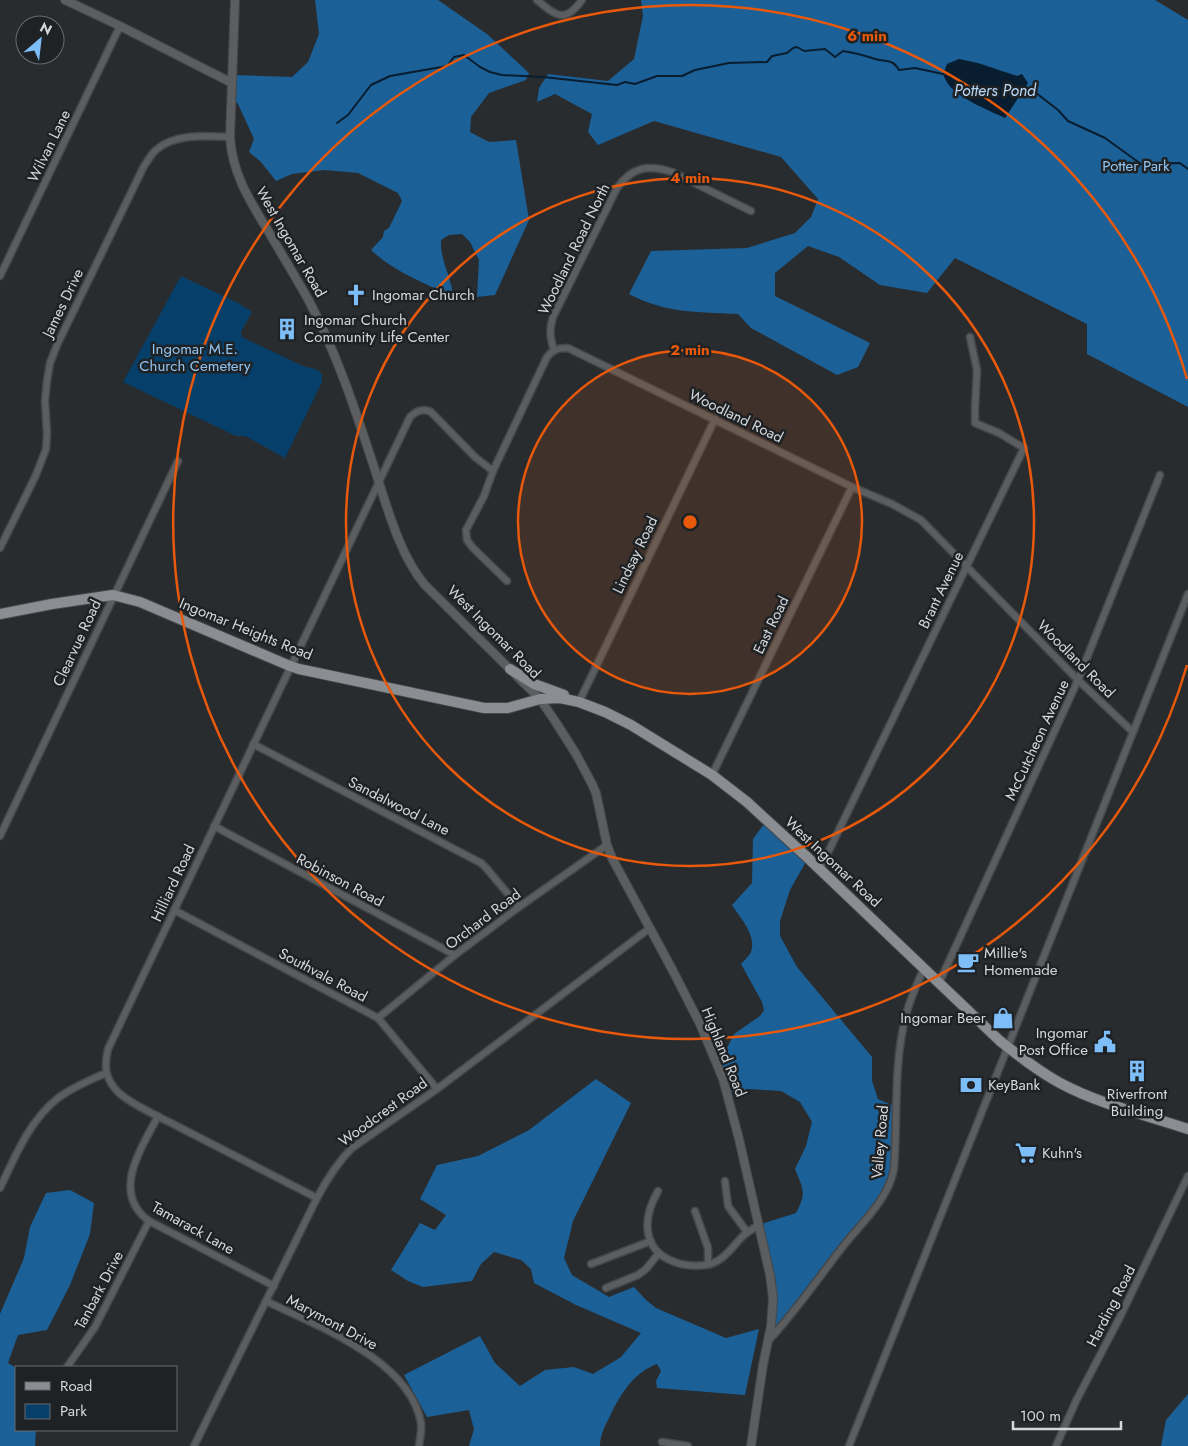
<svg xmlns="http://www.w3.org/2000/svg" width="1188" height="1446" viewBox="0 0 1188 1446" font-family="Jost,sans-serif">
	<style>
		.green { fill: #063f69 }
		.forest { fill: #1b6097 }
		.water { fill: #081d2f }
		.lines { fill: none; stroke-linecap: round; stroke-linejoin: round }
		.stream { stroke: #081d2f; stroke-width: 2 }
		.minor-casing { stroke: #45474a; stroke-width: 9 }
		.tertiary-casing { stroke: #45474a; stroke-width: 10 }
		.primary-casing { stroke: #45474a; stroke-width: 12 }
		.minor { stroke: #5b5d5e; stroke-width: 6 }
		.tertiary { stroke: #5b5d5e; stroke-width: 8 }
		.primary { stroke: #8a8d91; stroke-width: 10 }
		.ring { fill: none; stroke: #e8590c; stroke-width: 2.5 }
		.labels { text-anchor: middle; stroke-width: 5; stroke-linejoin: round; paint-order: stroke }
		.street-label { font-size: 15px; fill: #d5d7d9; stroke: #1f2225 }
		.park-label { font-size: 15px; fill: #93c5f3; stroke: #1f2225 }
		.poi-label { font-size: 15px; fill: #d5d7d9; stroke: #1f2225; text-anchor: start }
		.water-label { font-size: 16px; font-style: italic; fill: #b8d9f9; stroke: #1f2225 }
		.centre { fill: #e8590c; stroke: #1f2225; stroke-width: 2.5 }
		.ring-label { font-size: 15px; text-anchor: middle; font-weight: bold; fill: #e8590c; stroke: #1f2225; stroke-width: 5; stroke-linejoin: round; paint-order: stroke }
	</style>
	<rect width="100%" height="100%" fill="#292c2f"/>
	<path class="green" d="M181,276L238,303L252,312L241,332L242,337L303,366L318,370L322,375V382L285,458L245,436H236L123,382Z"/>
	<g class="forest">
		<path d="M315,0H438L487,34L529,73L526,80L489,93L471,117L470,132L489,142L516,140L529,220L495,295L477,297L479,260L470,242L462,234L449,235L441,240C440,262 452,277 453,297C425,283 394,272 371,250L383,237L384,231L389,228L402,201L398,193L358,173L324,170L292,174L276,181L261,162L249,152L254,139L238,104L232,97V75L292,77L308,62L319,34Z"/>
		<path d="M641,0H1155L1188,20V407L1087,354V324L955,258L927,293L880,285L839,257L808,246L775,273V296L870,343L858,367L837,375L751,328L738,314C698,312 664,313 629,294L651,251L747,248L795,233L811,217L818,199L781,157L654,121L598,145L588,132L592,114L555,94L537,102L539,88L548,74L608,81L634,59L643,16Z"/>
		<path d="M767,820L808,858L790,890L780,921V936L797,967L872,1057V1081L878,1099L896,1107L891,1183L769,1340L773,1298L758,1225L796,1213C807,1193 803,1189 795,1169L806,1146L812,1122L800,1102L781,1091L750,1089L727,1093L715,1058L727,1048L734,1034L760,1016L764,1010L762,1002L741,964C744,961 749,956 751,952C757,935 740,918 732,905L752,883L753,839Z"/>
		<path d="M596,1079L631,1103L573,1221L564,1258L572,1275L609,1297L634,1287L646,1300L656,1308L726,1338L759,1329L745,1395L657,1388L656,1381L661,1371L657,1364C633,1373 620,1395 610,1416C605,1426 600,1435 600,1446H469L474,1429L469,1410L427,1417L404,1375L480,1336L495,1363L520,1386L545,1370L574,1367L593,1374L621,1357L641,1333L576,1305L534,1283L531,1269L521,1260L494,1252L481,1264L472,1281L423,1287L408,1281L391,1270L420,1223L435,1230L446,1215L420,1199L437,1165L478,1156L529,1130Z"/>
		<path d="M70,1190L94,1203L90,1234L70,1285L47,1330L18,1335L8,1363L16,1368V1430H36L35,1446H0V1314L24,1258L30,1227L46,1193Z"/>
		<path d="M1188,1394V1446H1161L1166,1420Z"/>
	</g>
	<path class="water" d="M959,59L978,63L1017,76L1022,74L1028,83L1005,118C990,111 958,98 948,84C946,81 944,77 943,74L947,64Z"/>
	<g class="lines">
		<g class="stream">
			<path d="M1031,89L1058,110L1068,121L1105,138L1141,164L1180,163L1188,169"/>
			<path d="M337,123L348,115L371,85L390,76L447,66L454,57L464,55L480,67L490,72L502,75L543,77L617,85L625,82L635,84L657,76H682L695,70L729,63L767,62L772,56L787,53L793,48L797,47L804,51L825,49L835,57L843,51C854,53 864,55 875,59C885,62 892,58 899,70L915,68L943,74"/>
		</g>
		<g class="minor-casing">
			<g id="minor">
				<path d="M537,0C556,16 565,24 582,0"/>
				<path d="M0,276L120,26"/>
				<path d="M554,350C550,338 549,329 553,317L617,188C632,167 648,164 672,172L751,211"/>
				<path d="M0,548L36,475L46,449L47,434L45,401L47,381L50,363L57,345L144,166C148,161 151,154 156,150C175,133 207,136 230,137"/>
				<path d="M507,581L473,548L467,540L466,530L484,496L493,471L547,357C553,349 559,348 568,348L852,487L892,504L921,520L1078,680L1133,732"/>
				<path d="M579,702L715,419"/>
				<path d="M253,744L481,863L487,869L519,907"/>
				<path d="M712,775L852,487"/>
				<path d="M214,826L455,955"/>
				<path d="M0,836L178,461"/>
				<path d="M820,869L1024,448L999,433L975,423V408L977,370L970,337"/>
				<path d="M174,910L378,1018L437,1089"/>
				<path d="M939,983L1078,680L1160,475"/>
				<path d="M378,1018L455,955L519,907L607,845"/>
				<path d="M158,1116C142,1148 110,1192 149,1221L274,1286"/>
				<path d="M725,1181L728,1206L747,1232"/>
				<path d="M0,1188C16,1155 29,1121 58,1098C73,1087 90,1080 106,1073"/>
				<path d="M658,1191C641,1221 642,1254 681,1264C690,1266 702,1266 711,1264C725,1259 733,1246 743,1236C747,1232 753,1229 758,1225"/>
				<path d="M317,1198C270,1174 224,1150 177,1126C162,1118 128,1103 117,1091C105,1078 104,1066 108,1049L410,417C416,411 423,408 431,412L475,457L493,471"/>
				<path d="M695,1211L708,1248V1264"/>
				<path d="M591,1264L651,1241"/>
				<path d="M606,1288L638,1275L646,1269L659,1253"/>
				<path d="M266,1301C317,1326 410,1360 421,1423C422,1431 420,1438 419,1446"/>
				<path d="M769,1340C796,1311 817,1280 841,1249C860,1224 888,1201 894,1169C898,1118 893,1065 906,1015C910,999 917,984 924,968"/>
				<path d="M67,1367L95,1327L149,1221"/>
				<path d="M662,1442L688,1446"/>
				<path d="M194,1446L317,1198C327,1179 337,1163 352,1148L437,1089L650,928"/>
				<path d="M849,1446L1188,594"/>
				<path d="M1056,1446L1076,1401L1119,1319L1188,1176"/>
			</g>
		</g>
		<g class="tertiary-casing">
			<g id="tertiary">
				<path d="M65,0L120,26L232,83"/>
				<path d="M235,0L230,137C232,174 251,203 270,234C283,257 297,279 310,303C337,354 355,409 373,464C386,503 399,555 425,585L540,699L555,721L576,754L592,784L596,793L607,845L612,858L673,971L700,1024L723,1079L739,1139L770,1275L773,1298L771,1326L763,1365L751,1446"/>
			</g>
		</g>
		<g class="primary-casing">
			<g id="primary">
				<path d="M0,614L52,604L113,595L140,602L290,666L299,669L484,708H508L540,699L560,698L579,702L605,712L631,725L712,775L747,802L808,858L1000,1041C1019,1056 1038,1071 1060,1083C1099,1104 1146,1115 1188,1129"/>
				<path d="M510,669L534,684L564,695"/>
			</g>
		</g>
		<use href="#minor" class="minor"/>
		<use href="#tertiary" class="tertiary"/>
		<use href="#primary" class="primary"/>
	</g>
	<circle cx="690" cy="522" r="172" fill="#e8590c" fill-opacity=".12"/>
	<g class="ring">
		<circle cx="690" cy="522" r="172"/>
		<circle cx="690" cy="522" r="344"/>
		<path d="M1187 665A517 517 0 1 1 1187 379"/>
	</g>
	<defs>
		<g id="church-bare" transform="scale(1.725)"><path d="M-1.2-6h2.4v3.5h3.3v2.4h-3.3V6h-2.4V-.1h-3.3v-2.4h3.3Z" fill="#7dbef9" stroke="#1f2225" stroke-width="2.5" paint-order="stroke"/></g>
		<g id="building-bare" transform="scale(1.725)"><path d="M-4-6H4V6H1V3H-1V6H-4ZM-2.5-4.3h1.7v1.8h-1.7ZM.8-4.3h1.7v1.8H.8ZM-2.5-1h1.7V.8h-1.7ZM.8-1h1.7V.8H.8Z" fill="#7dbef9" stroke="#1f2225" stroke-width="2.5" paint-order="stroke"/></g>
		<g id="cafe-bare" transform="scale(1.725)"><path d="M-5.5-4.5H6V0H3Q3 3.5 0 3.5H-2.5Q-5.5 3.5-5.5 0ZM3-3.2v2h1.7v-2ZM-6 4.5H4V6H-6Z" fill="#7dbef9" stroke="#1f2225" stroke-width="2.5" paint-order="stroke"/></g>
		<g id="shop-bare" transform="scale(1.725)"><path d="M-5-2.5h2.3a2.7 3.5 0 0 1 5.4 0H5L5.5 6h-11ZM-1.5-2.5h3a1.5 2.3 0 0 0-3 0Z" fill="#7dbef9" stroke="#1f2225" stroke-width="2.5" paint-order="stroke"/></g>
		<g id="civic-bare" transform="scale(1.725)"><path d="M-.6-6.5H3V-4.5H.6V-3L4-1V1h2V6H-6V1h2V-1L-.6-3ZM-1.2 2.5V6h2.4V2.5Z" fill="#7dbef9" stroke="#1f2225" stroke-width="2.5" paint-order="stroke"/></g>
		<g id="bank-bare" transform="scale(1.725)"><path d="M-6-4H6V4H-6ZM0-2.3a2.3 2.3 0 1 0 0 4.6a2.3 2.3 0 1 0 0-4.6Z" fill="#7dbef9" stroke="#1f2225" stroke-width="2.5" paint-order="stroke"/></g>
		<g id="supermarket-bare" transform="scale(1.725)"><path d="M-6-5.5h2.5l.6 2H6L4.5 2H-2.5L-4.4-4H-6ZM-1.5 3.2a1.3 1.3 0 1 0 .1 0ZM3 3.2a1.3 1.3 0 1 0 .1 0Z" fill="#7dbef9" stroke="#1f2225" stroke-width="2.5" paint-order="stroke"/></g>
	</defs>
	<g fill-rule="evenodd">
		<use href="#church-bare" x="356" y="295"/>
		<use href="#building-bare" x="287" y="329"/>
		<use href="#cafe-bare" x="968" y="962"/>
		<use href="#shop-bare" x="1003" y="1018"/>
		<use href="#civic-bare" x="1105" y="1042"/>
		<use href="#building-bare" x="1137" y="1071"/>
		<use href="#bank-bare" x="971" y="1085"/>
		<use href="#supermarket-bare" x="1026" y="1153"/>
	</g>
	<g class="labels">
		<g class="street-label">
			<text transform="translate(49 146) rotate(-64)" y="5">Wilvan Lane</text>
			<text transform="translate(291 242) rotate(60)" y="5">West Ingomar Road</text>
			<text transform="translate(574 249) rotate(-64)" y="5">Woodland Road North</text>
			<text transform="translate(63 303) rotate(-64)" y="5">James Drive</text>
			<text transform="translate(736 416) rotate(26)" y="5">Woodland Road</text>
			<text transform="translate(635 555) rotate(-64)" y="5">Lindsay Road</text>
			<text transform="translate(941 590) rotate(-64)" y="5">Brant Avenue</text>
			<text transform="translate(771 625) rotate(-64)" y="5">East Road</text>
			<text transform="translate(246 629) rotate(22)" y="5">Ingomar Heights Road</text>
			<text transform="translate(494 632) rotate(45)" y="5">West Ingomar Road</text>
			<text transform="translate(77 643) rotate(-65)" y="5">Clearvue Road</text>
			<text transform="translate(1076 659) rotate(45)" y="5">Woodland Road</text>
			<text transform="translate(1037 740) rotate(-65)" y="5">McCutcheon Avenue</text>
			<text transform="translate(399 806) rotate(27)" y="5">Sandalwood Lane</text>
			<text transform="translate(833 862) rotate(43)" y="5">West Ingomar Road</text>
			<text transform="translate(340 880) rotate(28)" y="5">Robinson Road</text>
			<text transform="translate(173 883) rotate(-65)" y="5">Hilliard Road</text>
			<text transform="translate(483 919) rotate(-37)" y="5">Orchard Road</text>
			<text transform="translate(323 975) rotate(28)" y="5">Southvale Road</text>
			<text transform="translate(724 1052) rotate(68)" y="5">Highland Road</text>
			<text transform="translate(383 1112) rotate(-36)" y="5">Woodcrest Road</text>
			<text transform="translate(880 1142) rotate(-85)" y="5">Valley Road</text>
			<text transform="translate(193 1228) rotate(29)" y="5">Tamarack Lane</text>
			<text transform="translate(99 1290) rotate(-62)" y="5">Tanbark Drive</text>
			<text transform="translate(1111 1306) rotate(-63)" y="5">Harding Road</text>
			<text transform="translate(332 1322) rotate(28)" y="5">Marymont Drive</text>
		</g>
		<g class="park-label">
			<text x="1136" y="171">Potter Park</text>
			<text x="195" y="354">Ingomar M.E.<tspan x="195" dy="17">Church Cemetery</tspan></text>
		</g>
		<g class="poi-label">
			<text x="372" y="300">Ingomar Church</text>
			<text x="304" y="325">Ingomar Church<tspan x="304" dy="17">Community Life Center</tspan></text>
			<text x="984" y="958">Millie's<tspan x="984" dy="17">Homemade</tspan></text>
			<text x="986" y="1023" text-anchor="end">Ingomar Beer</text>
			<text x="1088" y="1038" text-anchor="end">Ingomar<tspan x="1088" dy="17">Post Office</tspan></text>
			<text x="988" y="1090">KeyBank</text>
			<text x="1137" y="1099" text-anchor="middle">Riverfront<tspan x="1137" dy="17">Building</tspan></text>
			<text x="1042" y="1158">Kuhn's</text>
		</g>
		<g class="water-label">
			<text x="995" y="96">Potters Pond</text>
		</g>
	</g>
	<circle cx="690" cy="522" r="8" class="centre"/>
	<g class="ring-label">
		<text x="867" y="41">6 min</text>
		<text x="690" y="183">4 min</text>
		<text x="690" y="355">2 min</text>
	</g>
	<rect x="15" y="1366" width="162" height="65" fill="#1f2225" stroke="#686a6d"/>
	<rect x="25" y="1382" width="25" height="8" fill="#8a8d91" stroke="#686a6d"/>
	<text x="60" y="1391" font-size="15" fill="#d5d7d9">Road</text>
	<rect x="25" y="1404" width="25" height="15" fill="#063f69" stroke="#686a6d"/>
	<text x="60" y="1416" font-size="15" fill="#d5d7d9">Park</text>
	<g transform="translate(40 40) rotate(28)"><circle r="24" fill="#1f2225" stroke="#686a6d"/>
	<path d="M0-4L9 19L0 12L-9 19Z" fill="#7dbef9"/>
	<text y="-8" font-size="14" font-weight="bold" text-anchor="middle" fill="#d5d7d9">N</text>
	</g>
	<path d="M1013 1421v8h108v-8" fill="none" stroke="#d5d7d9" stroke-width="2.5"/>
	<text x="1020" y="1421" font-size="15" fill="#d5d7d9" stroke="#1f2225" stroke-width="4" paint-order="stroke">100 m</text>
</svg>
